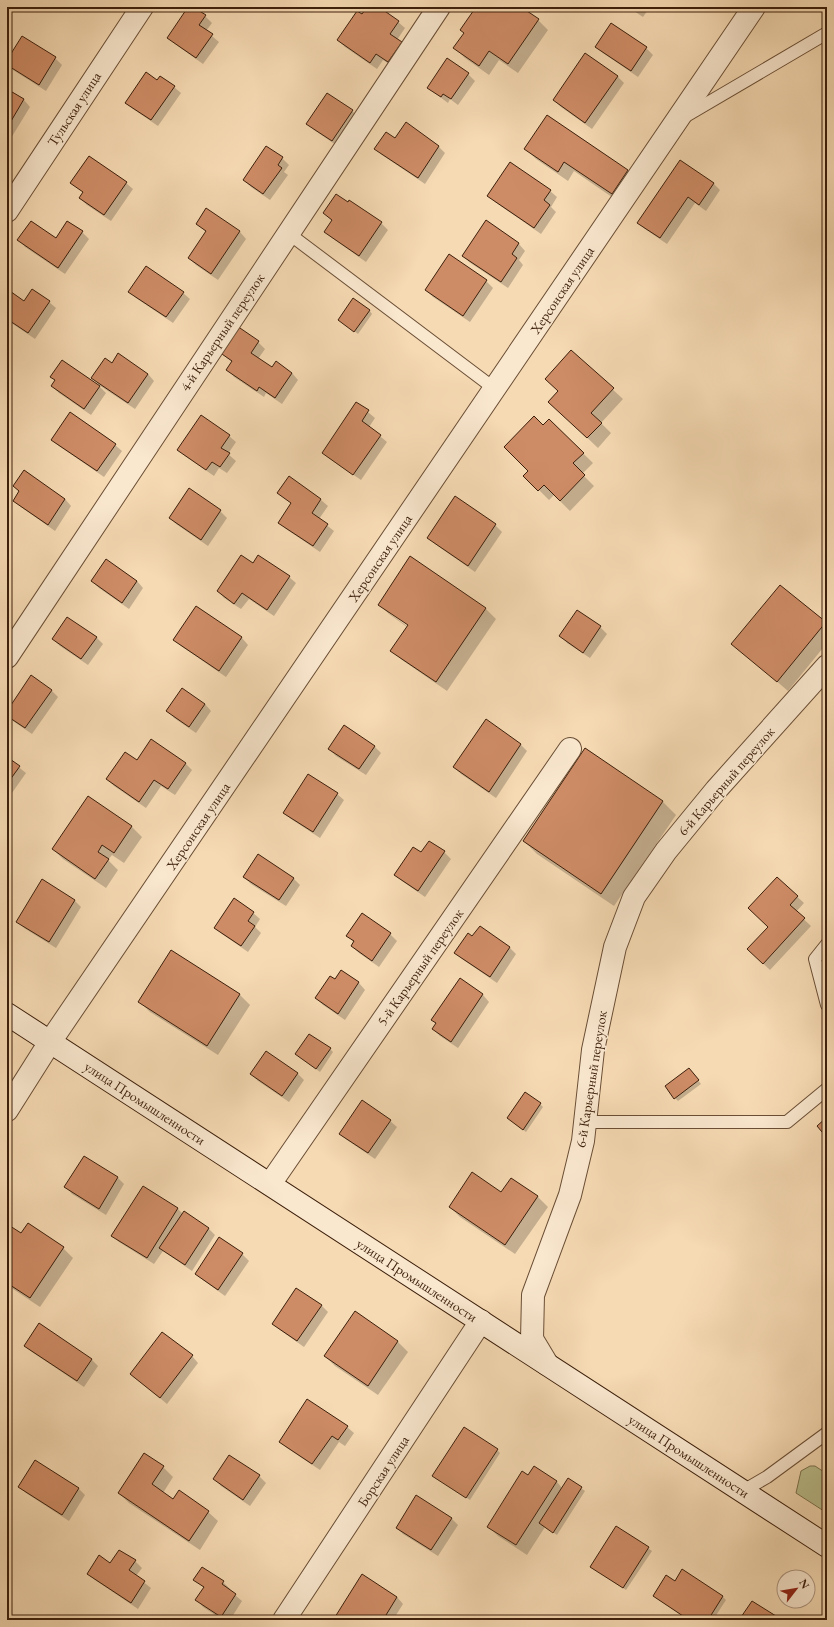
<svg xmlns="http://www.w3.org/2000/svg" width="834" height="1627" viewBox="0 0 834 1627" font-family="'EB Garamond',serif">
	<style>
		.green { fill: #bbc08e; stroke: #7c704c }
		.shadow { fill: #0003; fill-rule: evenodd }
		.building { fill: #ce8c66; stroke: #3c1f0b }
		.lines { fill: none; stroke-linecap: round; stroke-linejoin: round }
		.lane-casing { stroke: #6a4e35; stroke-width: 14 }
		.street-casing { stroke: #6a4e35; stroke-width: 24 }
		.secondary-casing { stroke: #3c1f0b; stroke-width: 24 }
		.lane { stroke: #f9e7ce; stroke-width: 12 }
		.street { stroke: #f9e7ce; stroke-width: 22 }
		.secondary { stroke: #f9e7ce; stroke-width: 22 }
		.labels { text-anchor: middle; stroke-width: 3; stroke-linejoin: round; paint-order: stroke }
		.street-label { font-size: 14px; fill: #3c1f0b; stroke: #f9e7ce }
	</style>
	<rect width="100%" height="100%" fill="#f6dab3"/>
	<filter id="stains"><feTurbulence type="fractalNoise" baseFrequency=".005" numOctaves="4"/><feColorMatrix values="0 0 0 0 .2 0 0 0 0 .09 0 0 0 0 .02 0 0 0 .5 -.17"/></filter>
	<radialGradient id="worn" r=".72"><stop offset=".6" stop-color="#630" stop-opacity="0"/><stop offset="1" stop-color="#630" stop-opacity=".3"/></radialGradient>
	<path class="green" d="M810,1466H815L827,1474V1513L796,1493L801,1471Z"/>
	<g class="shadow">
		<path d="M189,7H192L205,16L212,23L206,31L219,42L203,64L175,44L168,38Z"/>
		<path d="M368,7H377L398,22L405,28L397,40L408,49L395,68L383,60L377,69L345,47L338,40L362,16Z"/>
		<path d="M477,7H520L538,20L548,30L518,73L499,60L489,75L465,58L455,48L465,33Z"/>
		<path d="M628,7H650L643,17Z"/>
		<path d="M596,46L646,48L653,55L638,77L603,53Z"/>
		<path d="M55,58L62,65L46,91L13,70L7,64V62Z"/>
		<path d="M447,59L468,74L475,81L458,105L450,99L448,103L428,88Z"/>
		<path d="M617,76L624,83L592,129L561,107L554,100Z"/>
		<path d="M158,81L174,87L181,93L158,126L133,109L126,103Z"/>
		<path d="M7,90L24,100L30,107L8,143Z"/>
		<path d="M352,111L359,117L339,147L314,130L308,123Z"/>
		<path d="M548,116L628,171L638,181L622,204L574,171L568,181L536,159L526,149Z"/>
		<path d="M406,124L439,147L445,153L425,184L382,155L376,149L395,139Z"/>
		<path d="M267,148L282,158L289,165L284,172L288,175L270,200L251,187L244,180Z"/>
		<path d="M680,161L714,184L720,190L706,211L695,203L667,244L645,229L638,223Z"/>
		<path d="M72,182L126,183L133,189L111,221L87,205L80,198L84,193Z"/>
		<path d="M550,191L557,197L551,207L556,212L541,234L495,202L488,195Z"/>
		<path d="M349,201L381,223L388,230L366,262L332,238L325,232L332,221L324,213L348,203Z"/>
		<path d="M206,209L240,232L246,239L218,280L196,265L189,258L206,232L197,224Z"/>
		<path d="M486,222L519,244L525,251L519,260L523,265L508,288L469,262L463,255Z"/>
		<path d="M82,232L89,239L65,274L25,247L19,240L57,239Z"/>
		<path d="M450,256L486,281L493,288L470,322L433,297L426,290Z"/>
		<path d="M7,290L24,302H49L56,308L35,339L7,320Z"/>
		<path d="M130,292L183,293L190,299L173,323L136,298Z"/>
		<path d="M369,310L372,314L358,334L341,321Z"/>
		<path d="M258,342L265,349L258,359L272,368L292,373L298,380L282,404L266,393L264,397L234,377L228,370L233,363L220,352Z"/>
		<path d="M571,351L623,399L601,423L611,433L598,448L560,412L559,392Z"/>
		<path d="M112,364L148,374L154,381L135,409L99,385L93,378Z"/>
		<path d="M52,377L99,386L106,393L91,415L59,393L52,386L55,381Z"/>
		<path d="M357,403L375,418L369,427L387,442L361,480L330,459L323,452Z"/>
		<path d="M549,420L593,463L582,474L594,486L570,511L554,495L549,500L535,486L530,471L543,427Z"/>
		<path d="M229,436L236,442L228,454L236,461L227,473L219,468L214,476L185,456L179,450Z"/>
		<path d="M52,440L115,445L122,451L104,477L59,446Z"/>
		<path d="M24,472L65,499L71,506L55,531L21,507L14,501L20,492L14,486Z"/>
		<path d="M289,478L321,500L328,506L319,519L334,531L320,552L286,529L279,522L292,504L278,493Z"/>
		<path d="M455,498L495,525L502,532L475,572L435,544L428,538Z"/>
		<path d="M220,511L227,518L208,546L176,524L170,518Z"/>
		<path d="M411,558L486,609L496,619L447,691L402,660L392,651L407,627L389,614L379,604ZM389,611L412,627L411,629L389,613Z"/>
		<path d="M253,564L289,577L296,583L274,616L249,599L241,609L224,598L218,591Z"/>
		<path d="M92,581H137L143,588L129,609L99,588Z"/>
		<path d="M780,586L827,625V643L788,691L733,644Z"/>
		<path d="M197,607L242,638L248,645L226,677L181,646L174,639Z"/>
		<path d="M600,627L607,634L590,658L567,643L561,636Z"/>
		<path d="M96,637L103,644L88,665L60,646L53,639Z"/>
		<path d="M51,690L58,697L32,734L13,721L7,715V713Z"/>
		<path d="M205,704L211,711L196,733L174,718L168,711Z"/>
		<path d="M521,745L527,751L496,798L461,774L454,767Z"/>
		<path d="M374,746L381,753L366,775L336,756L329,749Z"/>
		<path d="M585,749L663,802L676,815L614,906L537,854L524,841Z"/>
		<path d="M7,758L26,773L7,800Z"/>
		<path d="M185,763L192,770L175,795L161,786L146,808L114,786L107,779Z"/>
		<path d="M337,794L344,800L320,838L291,819L284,813Z"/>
		<path d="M88,798L132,827L142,837L124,863L112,855L108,860L118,870L106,888L63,859L53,849Z"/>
		<path d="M444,852L451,859L425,897L402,881L395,874L422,853Z"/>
		<path d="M244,877L293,878L300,885L286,906L251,884Z"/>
		<path d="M777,878L804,903L796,912L811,926L770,970L755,956L769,927Z"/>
		<path d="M74,900L81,907L56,948L24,928L17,921Z"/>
		<path d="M253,913L260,919L255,927L261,933L248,952L222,934L216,927Z"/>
		<path d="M362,915L390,934L397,941L379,967L359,953L352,946L354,943L348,936Z"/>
		<path d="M480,927L510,948L516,954L497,983L462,959L456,952L472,938Z"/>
		<path d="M171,952L240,995L250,1005L218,1055L150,1012L140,1002Z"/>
		<path d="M341,971L359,983L365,990L345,1020L323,1005L316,998L336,980Z"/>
		<path d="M460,979L483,995L489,1002L458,1048L440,1036L433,1029L436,1024L432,1020Z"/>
		<path d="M330,1049L333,1052L320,1072L296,1054Z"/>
		<path d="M692,1072L701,1084L678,1101L675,1098Z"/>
		<path d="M297,1073L304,1080L289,1102L258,1081L251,1074Z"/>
		<path d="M540,1104L543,1107L526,1132L508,1118Z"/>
		<path d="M390,1121L397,1127L375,1159L347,1140L340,1134Z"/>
		<path d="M84,1157L118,1178L124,1184L106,1215L72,1194L66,1187Z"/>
		<path d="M512,1179L538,1197L548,1207L515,1254L460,1217L450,1207L502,1194Z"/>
		<path d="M143,1187L178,1209L183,1214L209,1229L215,1235L192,1271L163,1251L154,1264L119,1242L112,1235Z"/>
		<path d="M7,1225L21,1235L63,1248L73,1258L40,1307L7,1285Z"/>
		<path d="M242,1254L249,1261L225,1296L203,1280L196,1273Z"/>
		<path d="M321,1305L328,1312L304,1347L280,1330L274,1324Z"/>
		<path d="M355,1313L398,1342L408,1352L378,1395L335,1366L325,1356Z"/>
		<path d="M25,1346L91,1359L98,1366L84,1387L32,1352Z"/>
		<path d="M192,1356L198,1363L167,1404L131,1374Z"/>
		<path d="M347,1427L354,1433L345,1446L339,1442L320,1470L287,1448L280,1442Z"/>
		<path d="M497,1450L500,1453L470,1500L434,1476Z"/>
		<path d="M35,1461L79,1489L85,1495L69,1521L26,1493L19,1487Z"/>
		<path d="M163,1467L173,1477L163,1493L173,1500L208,1512L218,1521L200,1550L129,1503L119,1493Z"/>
		<path d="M534,1468L557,1482L562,1488L568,1479L585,1491L557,1535L545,1527L527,1555L498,1536L488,1526Z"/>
		<path d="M259,1476L266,1483L250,1506L221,1486L215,1479Z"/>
		<path d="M451,1518L458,1525L438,1556L403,1534L397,1528Z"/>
		<path d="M616,1527L652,1551L626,1590L591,1567Z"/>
		<path d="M135,1561L142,1568L136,1576L151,1588L138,1609L95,1580L88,1574L111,1564Z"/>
		<path d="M194,1579L223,1582L230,1589L229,1590L242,1601L230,1620H223L203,1607L197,1600L204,1588Z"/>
		<path d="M675,1582L723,1597L726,1600L713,1620H689L654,1596Z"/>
		<path d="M397,1597L403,1604L393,1620H339L336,1617Z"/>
	</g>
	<g class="building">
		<path d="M188,7H193L206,15L199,25L213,34L196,58L167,38Z"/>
		<path d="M367,7H379L399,21L390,34L402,42L388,62L376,54L370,63L337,40L357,11L362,14Z"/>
		<path d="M476,7H521L539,19L508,64L489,51L479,66L453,48L464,33L460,30Z"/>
		<path d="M630,7H639L636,11Z"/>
		<path d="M611,23L647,47L631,71L595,47Z"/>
		<path d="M22,36L56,57L39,85L7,65V60Z"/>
		<path d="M585,53L618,76L585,123L553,100Z"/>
		<path d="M447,58L469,73L451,99L443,94L441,97L427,88Z"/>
		<path d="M146,72L157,80L160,76L175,86L151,120L125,103Z"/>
		<path d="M7,89L24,99L7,128Z"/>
		<path d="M327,93L353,110L332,141L306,124Z"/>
		<path d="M547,115L628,170L612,194L564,162L558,172L524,149Z"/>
		<path d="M406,122L439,146L418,178L374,149L386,132L395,138Z"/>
		<path d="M266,146L283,157L278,165L282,168L263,194L243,180Z"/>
		<path d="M89,156L127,182L104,215L79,198L83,192L70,183Z"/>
		<path d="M680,160L714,183L699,205L688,197L660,238L637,223Z"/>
		<path d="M510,162L551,190L544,200L550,205L534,228L487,196Z"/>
		<path d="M336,194L348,202L349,200L382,222L359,256L324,232L332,220L323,213Z"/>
		<path d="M206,208L240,231L211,274L188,258L206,231L196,224Z"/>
		<path d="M486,220L519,243L512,254L517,258L501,282L462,256Z"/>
		<path d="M31,221L56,238L67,221L83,231L58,268L17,240Z"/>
		<path d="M449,254L487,280L463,316L425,290Z"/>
		<path d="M146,266L184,292L166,317L128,292Z"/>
		<path d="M7,289L24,301L32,289L50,301L28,333L7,319Z"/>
		<path d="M353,298L370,310L354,332L338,320Z"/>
		<path d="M237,326L259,341L251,353L272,367L276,361L292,373L275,398L259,387L257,391L226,370L232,361L219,352Z"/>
		<path d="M571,350L614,388L591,413L602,423L587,438L548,402L558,391L545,379Z"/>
		<path d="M118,353L148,374L128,403L91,378L105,358L112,363Z"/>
		<path d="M62,360L100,386L84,409L51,386L55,380L50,377Z"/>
		<path d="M356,402L369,410L362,421L381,435L353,475L322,453Z"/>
		<path d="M70,412L116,444L97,471L51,440Z"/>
		<path d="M201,415L230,435L221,448L230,453L220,467L212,462L206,470L177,450Z"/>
		<path d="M534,416L543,425L549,419L584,453L573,463L585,475L560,501L544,485L538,491L523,476L528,471L504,447Z"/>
		<path d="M24,470L65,499L48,525L13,501L19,491L13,486Z"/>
		<path d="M289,476L321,499L312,513L328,524L313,546L278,523L291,503L277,493Z"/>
		<path d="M189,488L221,510L201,540L169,518Z"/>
		<path d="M455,496L496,524L468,566L427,538Z"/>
		<path d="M241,555L253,563L258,555L290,576L267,610L242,593L234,604L217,591Z"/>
		<path d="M410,556L486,608L436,682L390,651L408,625L378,605Z"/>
		<path d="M106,559L137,581L122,603L91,581Z"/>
		<path d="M780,585L826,622L777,682L731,644Z"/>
		<path d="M196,606L242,637L219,671L173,640Z"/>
		<path d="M577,610L601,626L583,653L559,636Z"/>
		<path d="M67,617L97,637L81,659L52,639Z"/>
		<path d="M31,675L52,690L25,728L7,716V711Z"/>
		<path d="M182,688L205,704L189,727L166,711Z"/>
		<path d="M486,719L521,744L489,792L453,767Z"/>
		<path d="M344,725L375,746L359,769L328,749Z"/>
		<path d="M151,739L186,763L168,789L154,780L139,802L106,779L125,752L137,760Z"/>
		<path d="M585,748L663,801L601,894L523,841Z"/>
		<path d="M7,757L20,766L7,784Z"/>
		<path d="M308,774L338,793L313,832L283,813Z"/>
		<path d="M88,796L132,826L114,853L102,845L98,852L109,859L95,879L52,849Z"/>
		<path d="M827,797V806L823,802Z"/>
		<path d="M429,841L445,851L418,891L394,875L413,847L421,852Z"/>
		<path d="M258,854L294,878L279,900L243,877Z"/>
		<path d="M777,877L798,896L790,905L805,918L763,964L747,949L768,927L748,908Z"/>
		<path d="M42,879L75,900L49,942L16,922Z"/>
		<path d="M234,898L254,912L248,921L255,926L241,946L214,928Z"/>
		<path d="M362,913L391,933L372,961L351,946L354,941L346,936Z"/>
		<path d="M480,926L510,947L490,977L454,953L468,933L472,936Z"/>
		<path d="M171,950L240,994L207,1046L138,1002Z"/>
		<path d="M341,970L359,982L338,1014L315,998L330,976L335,979Z"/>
		<path d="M460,978L483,994L451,1042L432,1029L436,1023L431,1020Z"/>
		<path d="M309,1034L331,1048L316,1069L295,1054Z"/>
		<path d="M266,1051L298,1073L282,1096L250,1074Z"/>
		<path d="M689,1068L699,1080L674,1099L665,1086Z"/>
		<path d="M525,1092L541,1103L523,1130L507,1118Z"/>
		<path d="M362,1100L391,1120L368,1153L339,1134Z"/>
		<path d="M827,1117V1138L817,1126Z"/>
		<path d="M84,1156L118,1177L99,1209L64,1187Z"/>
		<path d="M472,1172L501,1192L511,1178L538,1196L505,1245L449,1207Z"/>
		<path d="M143,1186L178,1208L147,1258L111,1236Z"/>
		<path d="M184,1211L209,1228L185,1265L159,1248Z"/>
		<path d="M28,1223L64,1247L30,1298L7,1283V1224L21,1233Z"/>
		<path d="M219,1237L243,1253L218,1290L195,1274Z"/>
		<path d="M296,1288L322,1305L297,1341L272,1324Z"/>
		<path d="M355,1311L398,1341L368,1386L324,1356Z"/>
		<path d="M39,1323L92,1359L77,1381L24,1346Z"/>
		<path d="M162,1332L193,1355L160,1398L130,1374Z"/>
		<path d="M307,1399L348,1426L338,1440L332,1436L312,1464L279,1442Z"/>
		<path d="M464,1427L498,1449L466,1498L432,1476Z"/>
		<path d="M144,1453L164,1466L152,1484L173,1499L179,1490L209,1511L189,1541L118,1493Z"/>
		<path d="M229,1455L260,1475L243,1500L213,1479Z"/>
		<path d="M35,1460L79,1488L62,1515L18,1487Z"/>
		<path d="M534,1466L557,1481L516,1545L487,1527L522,1471L528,1475Z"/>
		<path d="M568,1478L582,1487L553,1533L539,1523Z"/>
		<path d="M416,1495L452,1518L431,1550L396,1528Z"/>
		<path d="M616,1526L649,1547L623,1588L590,1567Z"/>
		<path d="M119,1550L136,1560L129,1570L145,1581L131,1603L87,1574L99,1555L110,1563Z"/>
		<path d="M202,1567L224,1581L222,1584L236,1594L221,1617L195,1600L204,1587L193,1580Z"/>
		<path d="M682,1569L723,1596L708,1620H689L653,1596L666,1575L675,1581Z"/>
		<path d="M362,1574L397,1597L383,1620H339L335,1617Z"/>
		<path d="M752,1601L776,1616L774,1620H739Z"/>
	</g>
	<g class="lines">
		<g class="lane-casing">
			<g id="lane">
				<path d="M684,117L827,33"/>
				<path d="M288,233L495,389"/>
				<path d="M827,944L815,959L827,1005"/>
				<path d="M585,1122H787L827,1089"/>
				<path d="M743,1491L767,1477L827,1433"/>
			</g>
		</g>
		<g class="street-casing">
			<g id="street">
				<path d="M7,211L142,7"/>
				<path d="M7,657L439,7"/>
				<path d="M7,1110L50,1042L754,7"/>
				<path d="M270,1184L570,749"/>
				<path d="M547,1364L532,1339L533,1295L570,1195L583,1141L593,1050L615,947L634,897L666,851L716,790L827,666"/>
				<path d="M284,1620L481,1321"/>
			</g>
		</g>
		<g class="secondary-casing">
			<path id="secondary" d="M7,1014L827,1546"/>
		</g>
		<use href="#lane" class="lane"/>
		<use href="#street" class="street"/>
		<use href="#secondary" class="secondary"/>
	</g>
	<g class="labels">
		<g class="street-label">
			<text transform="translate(74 109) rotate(-57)" y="5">Тульская улица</text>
			<text transform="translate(562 290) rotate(-56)" y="5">Херсонская улица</text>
			<text transform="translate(222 332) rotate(-56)" y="5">4-й Карьерный переулок</text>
			<text transform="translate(380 558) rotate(-56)" y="5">Херсонская улица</text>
			<text transform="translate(726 781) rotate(-49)" y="5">6-й Карьерный переулок</text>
			<text transform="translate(198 826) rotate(-56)" y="5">Херсонская улица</text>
			<text transform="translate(420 967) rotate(-55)" y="5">5-й Карьерный переулок</text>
			<text transform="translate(591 1079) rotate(-81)" y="5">6-й Карьерный переулок</text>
			<text transform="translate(145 1103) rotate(33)" y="5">улица Промышленности</text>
			<text transform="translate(417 1280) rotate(33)" y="5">улица Промышленности</text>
			<text transform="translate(689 1456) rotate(33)" y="5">улица Промышленности</text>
			<text transform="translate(383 1471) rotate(-57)" y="5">Борская улица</text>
		</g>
	</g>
	<rect width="834" height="1627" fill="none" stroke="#f6dab3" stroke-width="24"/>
	<rect x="8" y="8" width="818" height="1611" fill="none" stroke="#3c1f0b" stroke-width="2"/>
	<rect x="12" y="12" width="810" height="1603" fill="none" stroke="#3c1f0b"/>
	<g transform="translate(796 1589) rotate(59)"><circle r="19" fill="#f9e7ce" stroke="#ad9780"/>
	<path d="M0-3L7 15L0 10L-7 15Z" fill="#8f2418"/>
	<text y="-6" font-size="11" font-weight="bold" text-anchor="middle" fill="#3c1f0b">N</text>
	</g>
	<rect width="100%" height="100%" filter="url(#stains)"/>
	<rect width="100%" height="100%" fill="url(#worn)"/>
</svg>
